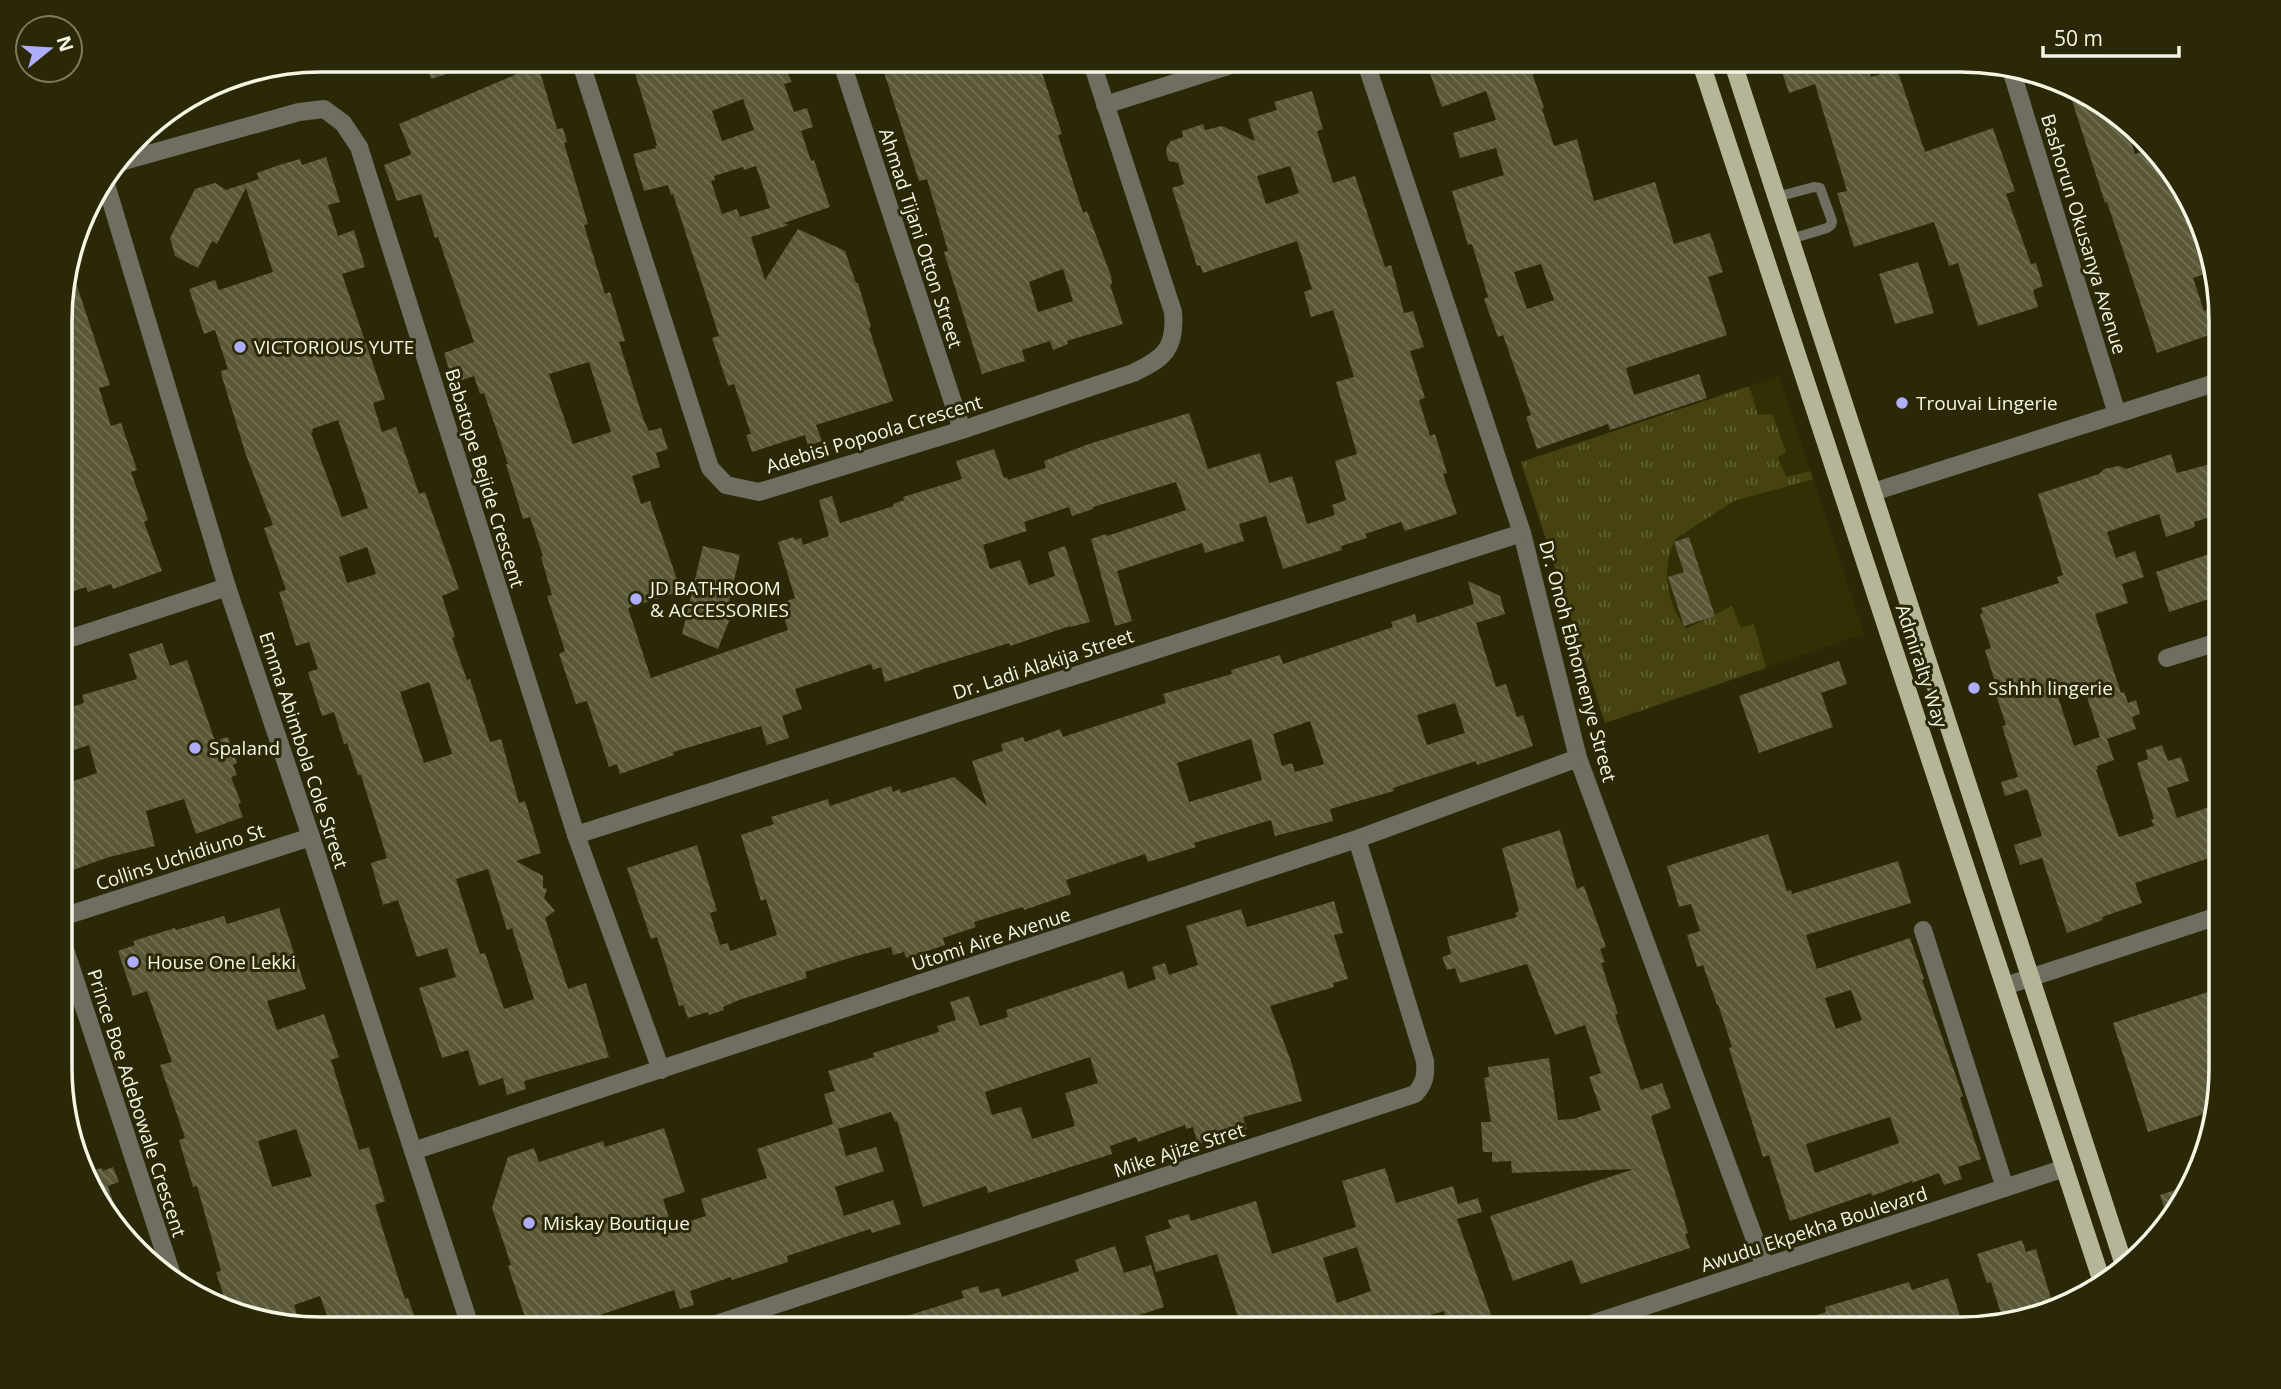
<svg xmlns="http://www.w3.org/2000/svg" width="2281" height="1389" viewBox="0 0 2281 1389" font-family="'Open Sans',sans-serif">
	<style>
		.built { fill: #322f05 }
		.grass { fill: url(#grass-tufts) }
		.building { fill: url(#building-back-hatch); fill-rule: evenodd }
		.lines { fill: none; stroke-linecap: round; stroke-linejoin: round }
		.service { stroke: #6f6e60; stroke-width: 10 }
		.minor { stroke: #6f6e60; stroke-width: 18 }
		.tertiary { stroke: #6f6e60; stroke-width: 18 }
		.primary { stroke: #b7b597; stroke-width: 18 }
		.poi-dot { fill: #afaefa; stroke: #2b2808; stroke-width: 2.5 }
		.labels { text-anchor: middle; stroke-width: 6; stroke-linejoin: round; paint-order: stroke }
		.street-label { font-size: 19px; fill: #f6f5e3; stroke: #2b2808 }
		.poi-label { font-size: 19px; fill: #f6f5e3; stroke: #2b2808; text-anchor: start }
		.rim { fill: none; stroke: #f6f5e3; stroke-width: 3.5 }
	</style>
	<defs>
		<pattern id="grass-tufts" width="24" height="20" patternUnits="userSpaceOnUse" patternTransform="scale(1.75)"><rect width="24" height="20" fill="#474310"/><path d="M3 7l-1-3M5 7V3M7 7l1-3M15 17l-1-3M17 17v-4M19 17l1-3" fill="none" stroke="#625f33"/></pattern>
		<pattern id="building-back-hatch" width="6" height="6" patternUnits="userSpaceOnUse" patternTransform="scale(1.75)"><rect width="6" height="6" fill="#5a5838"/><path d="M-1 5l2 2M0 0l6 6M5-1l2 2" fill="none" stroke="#727155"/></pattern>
	</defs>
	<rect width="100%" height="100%" fill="#2b2808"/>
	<path class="built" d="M1779,376L1864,634L1605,723L1521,462L1646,423Z"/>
	<path class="grass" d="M1749,386L1758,415L1772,414L1786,452L1778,457L1786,477L1811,471L1813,479L1734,501L1675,539C1661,570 1666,602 1686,629L1732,606L1741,628L1754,624L1766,668L1605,723L1521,462Z"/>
	<g class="building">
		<path d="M425,60H449L453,72L431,79Z"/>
		<path d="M631,60H781L792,82L784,84L794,112L807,108L813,127L801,131L811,161L814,160L830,207L784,223L789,225L751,237L765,280L798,229L845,251L856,283H858L871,327L869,328L893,401L816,425L822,441L808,446L805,435L752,452L746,435L751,434L734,384L728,386L712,338L719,336L673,194L671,195L668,185L644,191L633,154L656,148L655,146L657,145ZM743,99L754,130L722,141L712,111ZM756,166L770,208L740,217L737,209L722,214L711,181L715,180L714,176L743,167L744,170Z"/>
		<path d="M912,60H1038L1062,134L1058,135L1083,213L1087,211L1111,276L1112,284L1110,285L1123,324L1067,341L1068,344L1053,350L1050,341L1022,350L1025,361L982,374L944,252L948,251L927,179L919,181L883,69ZM1063,269L1073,301L1038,312L1029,282Z"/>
		<path d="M1442,60H1528L1544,108L1542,109L1554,146L1577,139L1594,201L1655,182L1674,244L1710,233L1723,272L1708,277L1727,335L1626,368L1634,395L1699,374L1707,398L1610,430L1608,424L1537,449L1526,417L1531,415L1503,335L1498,337L1484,299L1488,297L1472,244L1468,245L1452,191L1504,175L1496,148L1460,158L1453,133L1496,120L1486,91L1442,107L1427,65ZM1541,264L1554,300L1527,309L1514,272Z"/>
		<path d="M1778,60H1865L1871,77L1897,69L1925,152L1993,128L2015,191L2006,194L2031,264L2036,263L2043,286L2033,290L2038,307L1978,326L1958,263L1949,266L1934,222L1854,247L1837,193L1847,191L1815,84L1789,93Z"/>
		<path d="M538,65L557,129L563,128L567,142L564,143L588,224L584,225L605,294L610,292L625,341L619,342L644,421L649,431L661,428L668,449L656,453L660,467L632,476L641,504L650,501L681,591L628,608L651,678L788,630L779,604L795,598L778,542L794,537L795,540L801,538L803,545L829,536L819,500L832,496L840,523L894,506L893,504L904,500L903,497L962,479L956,461L994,449L1004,478L1007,477L1008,480L1046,468L1044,461L1089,444L1189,413L1208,469L1260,453L1269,483L1292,476L1307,524L1335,515L1332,505L1346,500L1335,461L1357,454L1336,382L1354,377L1333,310L1311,317L1304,292L1312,289L1297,241L1203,273L1200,265L1197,266L1172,188L1184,184L1178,163L1169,161L1166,153L1167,146L1171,141L1183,137L1182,131L1203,124L1205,130L1222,126L1255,141L1248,119L1277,110L1274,102L1312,91L1323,129L1317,131L1333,183L1355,176L1385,267L1391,265L1404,313L1413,311L1424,347L1410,351L1425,398L1419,400L1430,436L1435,434L1447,473L1443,474L1457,514L1405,531L1401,522L1365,534L1367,538L1341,546L1342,550L1283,569L1266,516L1239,524L1244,541L1205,553L1202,543L1117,571L1132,621L1115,626L1091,539L1106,534L1107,536L1186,510L1176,482L1093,507V509L1072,516L1069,507L1024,522L1027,531L983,545L990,569L1020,560L1029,585L1055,576L1048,552L1065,546L1090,622L1070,627V626L1010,646L1009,643L920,670V671L885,682L881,667L873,670L871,664L795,689L802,709L782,716L789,738L767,745L761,726L673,752L674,755L620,774L617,764L609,767L587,701L576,704L559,654L565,651L547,596L552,595L541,557L543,556L530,517L523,519L506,464H508L484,393L480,394L474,376L453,383L444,353L474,342L438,237L435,238L421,194L397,201L384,165L410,155L411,153L399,124ZM1290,166L1299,193L1266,204L1257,176ZM589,362L611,432L573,444L549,374Z"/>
		<path d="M2067,85L2091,95L2124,120L2135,154L2154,148L2166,164L2178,198L2188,194L2211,272L2193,278L2204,311L2221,305V331L2157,353L2107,202L2105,203Z"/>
		<path d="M326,157L340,202L328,205L338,236L354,230L365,267L342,274L385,399L373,403L382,432L396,427L419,494L425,492L459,589L442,596L455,637L452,638L467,680L470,679L490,742L501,739L519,803L525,801L541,853L516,861L543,876V888L547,889L544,898L555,911L545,918L568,989L586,983L609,1057L524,1081L526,1089L507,1095L503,1078L479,1086L468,1050L442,1058L419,988L456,977L447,948L417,957L398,900L383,905L371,863L387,858L361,775H358L347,743L344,744L334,712L322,716L308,672L318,669L309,642L296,646L279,592L286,590L264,528L273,525L246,455L222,377L221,371L228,369L215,330L204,334L189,289L215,280L219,290L273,272L246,188L217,244L212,241L198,268L175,256L170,238L195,189L215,183L226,190L259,179L257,173L279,165L300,159L302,165ZM338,420L368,508L342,517L311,433L313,432L312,429ZM367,547L376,574L347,583L339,557ZM429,682L452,754L424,763L400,692ZM488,869L507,930L512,928L534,999L504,1009L485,953L480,954L456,879Z"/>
		<path d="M69,262L110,385L99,388L111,426L121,423L137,470L131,472L148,520L144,522L162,571L113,589L111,584L88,592L86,587L62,595V550L69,548L62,525V287Z"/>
		<path d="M1918,262L1934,313L1895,324L1879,274Z"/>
		<path d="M2171,454L2177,473L2221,461V514L2194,522L2195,527L2166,537L2159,514L2107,532L2116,558L2135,551L2144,577L2122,584L2128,603L2095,614L2121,693L2124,692L2128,703L2136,700L2140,714L2132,717L2136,729L2107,739L2114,760L2097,766L2098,769L2096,770L2119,837L2154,826L2151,820L2154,819L2137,763L2148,759L2146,750L2162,745L2168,761L2181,757L2189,781L2167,788L2177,818L2221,803V854L2135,883L2142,903L2102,917L2103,920L2067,933L2042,858L2020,865L2014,845L2042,836L2027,789L2005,796L2001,782L2018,777L2002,726L2006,725L1994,689L1997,688L1985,650L1991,648L1980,614L1983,613L1981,608L2059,583L2057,577L2063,575L2038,494L2099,474L2104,469L2119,466L2126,469ZM2084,688L2100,737L2074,746L2058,697Z"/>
		<path d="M1689,537L1715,616L1684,626L1668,577L1684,572L1674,542Z"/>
		<path d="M703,546L740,555L726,614L731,616L718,649L682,634Z"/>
		<path d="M2221,550V595L2169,612L2156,572Z"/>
		<path d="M1468,581L1500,596L1505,614L1476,623L1496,687L1506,684L1517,717L1523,715L1533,746L1477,765L1476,761L1393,788L1394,791L1330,809L1333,821L1275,836L1271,820L1194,843L1196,847L1148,862L1145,854L1066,880L1071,894L1024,910L1023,907L974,922L976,927L943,938L945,945L906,958L904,952L893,955L891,947L856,956L805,972L807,978L739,1000L723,1007L724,1010L709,1015L708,1012L688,1018L683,1005L679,1006L657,937L651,939L627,868L697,845L717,911L710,913L720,945L728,943L730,951L777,935L766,899L761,901L741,835L774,824L771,817L828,799L830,806L891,786L893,792L900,789L901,793L954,777L987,806L972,761L1003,751L1001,744L1023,737L1025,742L1060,729L1063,737L1166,703L1163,694L1232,674L1231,670L1280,655L1283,664L1393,627L1391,622L1415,614L1417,623L1474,604ZM1455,703L1465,733L1427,745L1417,715ZM1310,721L1324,764L1295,772L1292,763L1282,766L1273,734ZM1251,739L1262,780L1189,802L1177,763Z"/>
		<path d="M162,643L170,666L187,660L215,741L228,737L237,763L233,765L237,775L231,777L241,803L238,804L243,817L196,834L184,799L146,811L155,846L109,857L73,870L71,865L65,867L62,856V785L97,773L89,745L62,754V710L84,703L82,695L137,679L129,654Z"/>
		<path d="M1839,661L1847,684L1821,693L1833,727L1759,753L1739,696Z"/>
		<path d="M1560,830L1577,889L1584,886L1606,947L1600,949L1605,962L1601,963L1618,1014L1615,1015L1641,1090L1662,1083L1671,1108L1651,1116L1688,1233L1685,1234L1690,1248L1581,1284L1572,1260L1513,1281L1490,1216L1634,1169L1512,1173L1511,1161L1492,1162V1152H1483L1481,1122H1491L1484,1078L1489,1077L1488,1067L1549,1058L1558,1120L1573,1119L1601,1110L1589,1077L1601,1073L1585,1025L1555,1035L1527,964L1460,983L1455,968L1447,970L1442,957L1451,954L1447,937L1517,917L1515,913L1519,911L1502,848Z"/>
		<path d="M1768,834L1787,891L1791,890L1792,894L1898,861L1911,903L1806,935L1817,969L1910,938L1924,979L1922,980L1963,1096L1960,1098L1981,1159L1958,1167L1962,1179L1944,1185L1939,1173L1912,1183V1181L1872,1196L1871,1193L1790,1221L1769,1155L1763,1157L1729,1048L1732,1047L1718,1004L1717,1005L1703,965L1697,967L1687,935L1700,931L1691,904L1679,907L1667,866ZM1851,990L1862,1020L1836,1029L1825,998ZM1890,1117L1899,1143L1815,1173L1806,1144Z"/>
		<path d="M1334,901L1343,933L1334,935L1348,979L1333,983L1334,987L1270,1006L1291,1061L1302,1101L1243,1117L1247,1129L1198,1144L1193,1127L1186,1129L1185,1125L1138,1142L1136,1137L1110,1146L1112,1154L988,1193L986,1186L923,1207L897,1121L895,1122L891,1112L838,1129L846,1156L876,1147L884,1171L835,1187L844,1216L893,1200L901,1224L872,1233L870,1229L787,1256L788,1262L732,1280L731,1277L690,1291L694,1305L680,1309L674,1290L588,1319L591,1329H529L508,1266L511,1265L492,1208L508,1157L534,1148L539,1162L603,1141L605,1147L664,1128L685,1192L663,1199L672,1227L706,1216L701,1199L767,1178L757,1149L833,1124L824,1094L835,1091L828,1071L874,1057L873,1053L939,1032L937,1026L956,1020L950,1002L969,996L980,1026L1008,1017L1006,1010L1123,971L1128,989L1156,979L1152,967L1165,963L1169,975L1198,965L1186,926L1241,909L1247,927ZM1090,1057L1098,1083L1065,1093L1075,1126L1032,1139L1021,1107L992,1115L985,1092Z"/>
		<path d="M279,908L306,989L267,1001L277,1030L324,1014L339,1057L331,1060L359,1150L369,1147L385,1201L375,1205L405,1299L408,1298L416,1321L412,1322L415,1329H332L320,1296L294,1305L301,1327L253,1320L234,1313L229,1298L225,1300L216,1272L221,1271L197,1186L193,1187L179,1140L185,1138L160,1065L172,1062L147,991L133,996L118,951L135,945L133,941L175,928L176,930L224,916L227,924ZM296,1129L312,1176L272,1187L258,1141Z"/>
		<path d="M2217,989L2221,1000V1085L2213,1111L2148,1132L2113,1023Z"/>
		<path d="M113,1167L119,1182L108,1186L117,1215L108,1218L103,1213L88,1172L102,1168L103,1171Z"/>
		<path d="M1385,1168L1396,1203L1453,1186L1458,1204L1478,1198L1482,1212L1457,1219L1496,1329H1465L1462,1321L1449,1326L1444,1311L1406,1322L1409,1329H1242L1217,1254L1156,1272L1145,1236L1171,1228L1168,1220L1189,1214L1191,1221L1256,1201L1272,1254L1356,1227L1342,1181ZM1357,1247L1371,1291L1337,1303L1323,1258Z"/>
		<path d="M2191,1185L2186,1199L2169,1222L2160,1195Z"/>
		<path d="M2022,1240L2026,1252L2036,1249L2053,1305L2003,1320L1991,1282L1987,1283L1977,1254Z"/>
		<path d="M1115,1246L1124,1273L1151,1265L1164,1307L1133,1317L1135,1325L1122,1329H1100L1095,1317L1059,1329H875V1326L964,1298L961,1291L978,1286L980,1293L999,1288L1002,1297L1079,1271L1075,1260Z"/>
		<path d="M1948,1278L1964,1329H1785L1784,1326L1826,1312L1825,1307L1909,1282L1912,1290Z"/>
	</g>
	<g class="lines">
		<path class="service" d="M1777,197L1814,187L1820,188L1832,221L1831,225L1827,228L1791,239"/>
		<g class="minor">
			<path d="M580,60L710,468L726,485L759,492L962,430L1133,373C1165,358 1176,348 1173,312L1091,60"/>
			<path d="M841,60L962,430"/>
			<path d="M1365,60L1522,533L1578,758L1765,1267"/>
			<path d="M2010,66L2117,414"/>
			<path d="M1105,105L1247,60"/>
			<path d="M120,162L299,112L324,109L343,123L359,147L576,835L661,1070"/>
			<path d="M1873,492L2221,381"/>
			<path d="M2167,658L2221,641"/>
			<path d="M576,835L1522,533"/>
			<path d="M62,917L311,837"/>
			<path d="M1923,930L2005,1188"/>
			<path d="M62,940L173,1278"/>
			<path d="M2005,986L2221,915"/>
			<path d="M413,1151L1357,839L1578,758"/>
			<path d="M701,1329L1415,1094C1425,1083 1426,1075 1425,1061L1357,839"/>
			<path d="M1576,1329L2065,1168"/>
		</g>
		<g class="tertiary">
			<path d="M105,181L227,587L311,837L471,1329"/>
			<path d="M62,641L227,587"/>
		</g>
		<g class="primary">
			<path d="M1700,60L2103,1285"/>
			<path d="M1732,60L2125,1268"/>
		</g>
	</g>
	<g class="poi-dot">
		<circle cx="240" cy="347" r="7"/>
		<circle cx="1902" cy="403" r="7"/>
		<circle cx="636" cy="599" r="7"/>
		<circle cx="1974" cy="688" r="7"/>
		<circle cx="195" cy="748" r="7"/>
		<circle cx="133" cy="962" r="7"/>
		<circle cx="529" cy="1223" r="7"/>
	</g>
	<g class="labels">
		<g class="street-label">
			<text transform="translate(2084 234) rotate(73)" y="7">Bashorun Okusanya Avenue</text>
			<text transform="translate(921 238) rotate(72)" y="7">Ahmad Tijani Otton Street</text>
			<text transform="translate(874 434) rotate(-17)" y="7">Adebisi Popoola Crescent</text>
			<text transform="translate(485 478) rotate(73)" y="7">Babatope Bejide Crescent</text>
			<text transform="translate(1578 661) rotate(75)" y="7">Dr. Onoh Ebhomenye Street</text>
			<text transform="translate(1043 664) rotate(-18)" y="7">Dr. Ladi Alakija Street</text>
			<text transform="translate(1922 666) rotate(72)" y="7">Admiralty Way</text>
			<text transform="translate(304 750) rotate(72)" y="7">Emma Abimbola Cole Street</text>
			<text transform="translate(180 857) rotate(-18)" y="7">Collins Uchidiuno St</text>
			<text transform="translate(991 939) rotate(-18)" y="7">Utomi Aire Avenue</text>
			<text transform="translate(137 1103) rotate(72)" y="7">Prince Boe Adebowale Crescent</text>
			<text transform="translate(1179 1150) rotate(-18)" y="7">Mike Ajize Stret</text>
			<text transform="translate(1814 1229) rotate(-18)" y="7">Awudu Ekpekha Boulevard</text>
		</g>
		<g class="poi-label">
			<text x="254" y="354">VICTORIOUS YUTE</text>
			<text x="1916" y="410">Trouvai Lingerie</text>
			<text x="650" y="595">JD BATHROOM<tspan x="650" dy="22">&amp; ACCESSORIES</tspan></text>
			<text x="1988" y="695">Sshhh lingerie</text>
			<text x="209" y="755">Spaland</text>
			<text x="147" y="969">House One Lekki</text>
			<text x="543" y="1230">Miskay Boutique</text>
		</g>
	</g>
	<path d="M0 0H2281V1389H0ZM321 72H1960A249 249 0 0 1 2209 321V1068A249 249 0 0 1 1960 1317H321A249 249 0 0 1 72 1068V321A249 249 0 0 1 321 72Z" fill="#2b2808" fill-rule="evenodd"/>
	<path class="rim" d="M321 72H1960A249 249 0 0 1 2209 321V1068A249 249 0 0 1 1960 1317H321A249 249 0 0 1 72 1068V321A249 249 0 0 1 321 72Z"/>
	<g transform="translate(49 49) rotate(72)"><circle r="33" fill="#2b2808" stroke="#7c7a60" stroke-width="2"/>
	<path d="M0-5L12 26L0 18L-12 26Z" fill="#afaefa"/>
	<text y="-10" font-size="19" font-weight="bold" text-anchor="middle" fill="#f6f5e3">N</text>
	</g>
	<path d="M2043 46v10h136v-10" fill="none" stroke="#f6f5e3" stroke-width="3.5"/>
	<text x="2054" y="46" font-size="21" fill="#f6f5e3" stroke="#2b2808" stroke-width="5" paint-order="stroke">50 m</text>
</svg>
